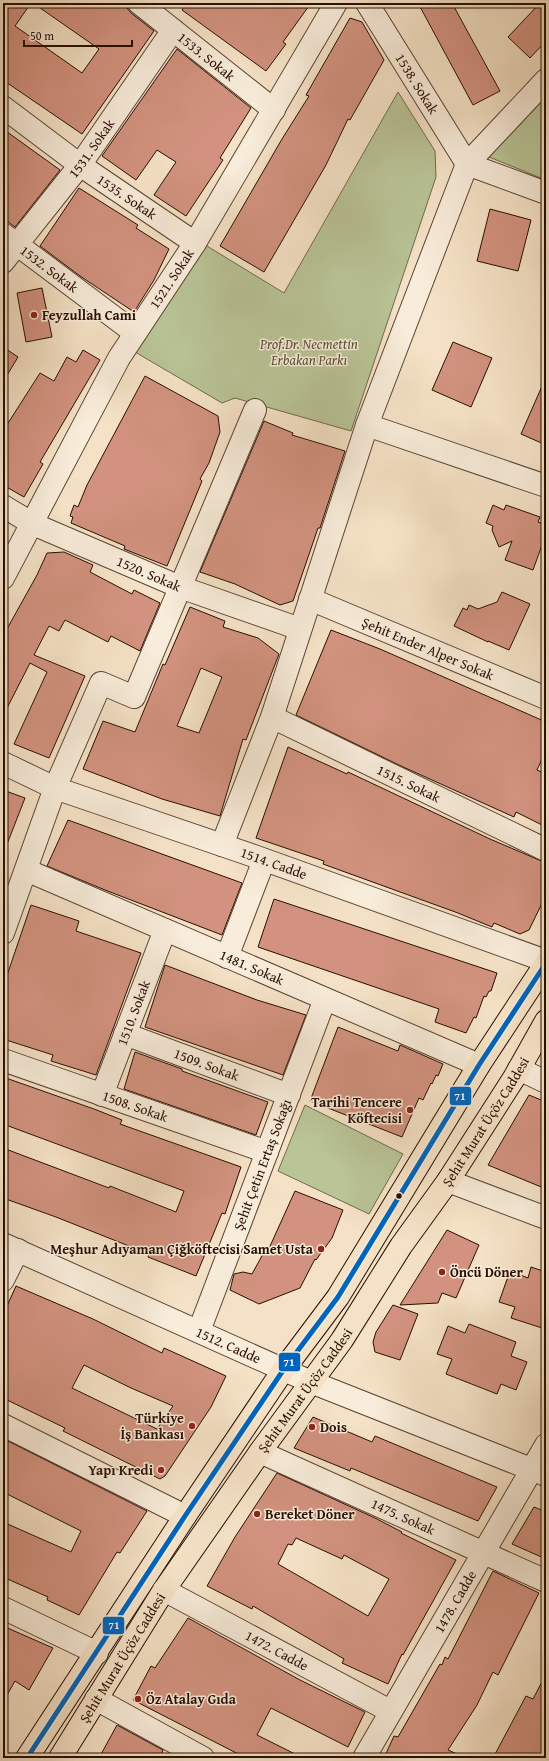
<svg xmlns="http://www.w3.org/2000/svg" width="549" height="1761" viewBox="0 0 549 1761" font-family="'Gentium Book Plus',serif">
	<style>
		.green { fill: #b9c497; stroke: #70694c }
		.building { fill: #d2927f; stroke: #280e02; fill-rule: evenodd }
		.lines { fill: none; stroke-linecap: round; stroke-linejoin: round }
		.minor-casing { stroke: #5b4333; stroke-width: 24 }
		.major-casing { stroke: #280e02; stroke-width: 24 }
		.minor { stroke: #f8ecda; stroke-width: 22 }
		.major { stroke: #f5e2c6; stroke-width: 22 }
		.bus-1-casing { stroke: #f8ecda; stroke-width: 8 }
		.bus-1 { stroke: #0065bd; stroke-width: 5 }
		.poi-dot { fill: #8f2418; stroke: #f8ecda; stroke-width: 1.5 }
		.bus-dot { fill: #280e02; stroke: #f8ecda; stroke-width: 1.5 }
		.labels { text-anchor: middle; stroke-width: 3; stroke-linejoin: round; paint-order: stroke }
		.street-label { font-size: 14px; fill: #280e02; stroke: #f8ecda }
		.poi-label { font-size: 14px; font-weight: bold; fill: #280e02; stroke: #f8ecda; text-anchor: start }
		.park-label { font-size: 14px; font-style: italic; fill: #5b4e36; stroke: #f8ecda }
		.line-badge { stroke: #f8ecda; stroke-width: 1.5 }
		.badge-label { font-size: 11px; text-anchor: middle; font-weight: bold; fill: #fff }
	</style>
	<rect width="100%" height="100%" fill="#f5e2c6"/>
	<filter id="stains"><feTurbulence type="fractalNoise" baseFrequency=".005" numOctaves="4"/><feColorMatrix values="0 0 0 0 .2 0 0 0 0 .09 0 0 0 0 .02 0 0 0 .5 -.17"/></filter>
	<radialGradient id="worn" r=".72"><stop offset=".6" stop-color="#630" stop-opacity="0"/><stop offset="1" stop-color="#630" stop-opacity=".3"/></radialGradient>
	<g class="green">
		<path d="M398,92L435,151L436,177L351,431L235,398L222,403L135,352L202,243L284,293Z"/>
		<path d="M546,97V180L489,157Z"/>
		<path d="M305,1105L403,1154L369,1214L278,1171Z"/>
	</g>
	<g class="building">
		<path d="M3,3H31L15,26L82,73L99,49L33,3H123L131,13L154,31L82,134L3,80Z"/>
		<path d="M187,3H311L283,42L286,44L266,71L182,10Z"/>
		<path d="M418,3H452L500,91L473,105Z"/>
		<path d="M540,3H546V41L530,58L508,37Z"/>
		<path d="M350,18L362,22L384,60L350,120L348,119L326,165L264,272L220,246L282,139L309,96L306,95Z"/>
		<path d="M177,49L251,108L220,158L223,160L186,216L154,195L176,162L157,150L136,180L102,156Z"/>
		<path d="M3,129L60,170L15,227L3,218Z"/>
		<path d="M79,188L138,225L136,228L169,249L154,280L134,312L80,276L40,246Z"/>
		<path d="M490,209L531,220L518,271L477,261Z"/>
		<path d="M42,288L52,337L26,342L17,293Z"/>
		<path d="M453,342L492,358L471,407L432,390Z"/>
		<path d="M3,347L18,357L3,382Z"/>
		<path d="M83,350L100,360L40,462L43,464L24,497L3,485V431L40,373L54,381L67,357L76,362Z"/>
		<path d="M145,376L218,416L220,432L209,463L200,479L202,481L167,566L124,549L125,546L71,523L73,517L70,516L74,505L78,507L87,485Z"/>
		<path d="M546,377V445L521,434Z"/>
		<path d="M264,421L293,433L292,435L345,451L320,528H318L293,601L280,605L235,584L200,572Z"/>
		<path d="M493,505L504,510L506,505L540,517L538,522L546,525V534L533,570L505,560L512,541L499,547L492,530L493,526L486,523Z"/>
		<path d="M64,552L93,565L90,572L132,594L134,590L160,603L140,651L111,636L108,642L65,620L59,631L49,626L34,655L85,676L49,758L14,744L47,672L30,663L3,716V636L37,575L47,553Z"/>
		<path d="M502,592L530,604L509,650L488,641V642L454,626L463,608L467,610L469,605L478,609L497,602Z"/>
		<path d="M190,607L225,621L223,627L258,638L279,654L246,740L243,739L220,816L162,799L83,769L103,721L135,732L163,664L165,665ZM201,668L222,677L199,733L177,726Z"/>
		<path d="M331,630L380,649L546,722V750L537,770L546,774V827L516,812L514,817L401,766L296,715Z"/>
		<path d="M288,747L347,774L348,772L490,839L546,863V895L529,930L520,934L494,923L492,927L458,913L323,864L324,861L256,838Z"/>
		<path d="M3,790L25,798L4,852H3Z"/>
		<path d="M68,820L242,883L222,935L105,890L47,866Z"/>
		<path d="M274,899L497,973L491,991H489L486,997L484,996L476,1018L474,1017L466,1033L435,1022L439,1009L258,947Z"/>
		<path d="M31,905L79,921L76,931L141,953L96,1075L51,1061L53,1055L3,1039V987Z"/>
		<path d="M165,965L257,1000L306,1015L283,1075L145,1027Z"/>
		<path d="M338,1027L398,1051L400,1045L443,1064L438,1076L436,1075L432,1084L431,1083L423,1100L419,1098L402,1137L310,1101Z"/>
		<path d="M135,1052L182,1069V1071L268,1102L256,1135L124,1089Z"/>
		<path d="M3,1077L94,1109L122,1120L120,1124L241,1167L225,1214L222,1213L196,1276L148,1257L149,1254L56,1217L3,1198V1148L109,1188L110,1186L176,1212L184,1191L3,1124Z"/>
		<path d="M529,1095L546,1102V1189L488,1165Z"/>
		<path d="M295,1191L343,1210L332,1238L316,1260L315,1259L300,1288L259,1304L230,1290L234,1274L243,1272L252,1274L263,1254L266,1255Z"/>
		<path d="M447,1230L479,1245L456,1298L442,1293L438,1303L400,1305Z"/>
		<path d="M531,1267L546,1272V1316L542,1328L511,1318L515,1307L499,1302L510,1271L528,1278Z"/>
		<path d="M16,1286L93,1319L162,1353L164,1348L226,1376L211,1407L165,1476L160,1479L63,1431L65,1428L3,1398V1315ZM84,1365L131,1388L173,1406L157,1429L72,1388Z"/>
		<path d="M393,1305L418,1314L400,1360L375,1352L373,1342L376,1332Z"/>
		<path d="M469,1324L516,1342L511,1356L527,1362L516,1390L501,1384L497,1394L446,1374L452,1359L437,1354L448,1326L465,1333Z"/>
		<path d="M313,1417L372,1442L375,1436L497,1487L478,1521L351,1468L350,1471L294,1448Z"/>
		<path d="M8,1441L147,1511L120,1553L117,1552L79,1615L47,1600L48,1597L3,1577V1522L71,1552L81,1531L3,1492V1451Z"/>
		<path d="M277,1473L375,1518L402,1532L401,1533L456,1560L403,1655L402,1654L388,1684L342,1663L344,1659L253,1606L252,1609L207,1586L235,1537ZM296,1538L342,1559L344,1555L389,1579L368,1616L278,1564L288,1544L292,1545Z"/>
		<path d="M534,1507L546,1512V1559L512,1544Z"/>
		<path d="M493,1571L539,1593L498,1675L493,1672L477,1705L448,1750L466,1758H384L394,1736L398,1737L440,1664L442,1665L445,1657L448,1659Z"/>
		<path d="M188,1618L300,1680L365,1712L348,1747L271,1708L257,1735L303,1758H246L133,1700L151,1666L155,1668Z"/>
		<path d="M3,1626L53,1648L29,1690L15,1681L3,1702Z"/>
		<path d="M546,1674V1758H493L526,1696L533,1699Z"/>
		<path d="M117,1725L163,1750L160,1758H99Z"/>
	</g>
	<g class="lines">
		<g class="minor-casing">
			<g id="minor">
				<path id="s1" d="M139,3L274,110"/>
				<path id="s2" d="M367,3L467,164L546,193"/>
				<path id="s3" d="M3,107L80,165L195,243"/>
				<path id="s4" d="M3,234L135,333"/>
				<path id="s5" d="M3,262L80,165L173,30"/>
				<path d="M367,425L546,486"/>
				<path id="s6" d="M3,506L33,524L180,587L300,629"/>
				<path id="s7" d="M3,578L119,358L195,243L336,3"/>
				<path id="s8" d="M310,599L546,698"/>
				<path id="s9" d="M272,717L546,850"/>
				<path id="s10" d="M3,763L55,788L254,856L546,961"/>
				<path d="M222,845L272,717L367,425L467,164L546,80"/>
				<path id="s11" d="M26,870L479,1065"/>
				<path d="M3,933L55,788L101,683L134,697L255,410"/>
				<path d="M227,957L264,860"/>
				<path id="s12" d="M125,1034L289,1095"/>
				<path id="s13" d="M3,1060L267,1152"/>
				<path d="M519,1069L546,1082"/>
				<path id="s14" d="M102,1095L165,930"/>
				<path d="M448,1181L546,1218"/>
				<path id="s15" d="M3,1244L311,1382L546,1475"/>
				<path d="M3,1280L18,1250"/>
				<path id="s16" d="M199,1331L325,999"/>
				<path d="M3,1425L185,1516"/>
				<path id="s17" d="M260,1452L546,1581"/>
				<path id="s18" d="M164,1590L390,1711"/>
				<path d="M3,1608L97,1653"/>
				<path d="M96,1699L203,1758"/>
				<path id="s19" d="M364,1758L546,1445"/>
			</g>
		</g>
		<g class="major-casing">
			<g id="major">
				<path d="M27,1758L185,1516L284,1369L338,1297L479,1065L546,963"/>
				<path id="s20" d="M60,1758L164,1590L260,1452L342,1340L401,1246L448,1181L514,1078L546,1021"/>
			</g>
		</g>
		<use href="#minor" class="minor"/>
		<use href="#major" class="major"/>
		<g class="bus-1-casing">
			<path id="bus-1" d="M27,1758L185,1516L284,1369L338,1297L479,1065L546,963"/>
		</g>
		<use href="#bus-1" class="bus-1"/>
	</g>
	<g class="poi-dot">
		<circle cx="34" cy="315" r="4"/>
		<circle cx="410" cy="1110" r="4"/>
		<circle cx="321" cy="1249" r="4"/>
		<circle cx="442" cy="1272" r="4"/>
		<circle cx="192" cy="1426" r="4"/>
		<circle cx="312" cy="1427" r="4"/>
		<circle cx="161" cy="1470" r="4"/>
		<circle cx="257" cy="1514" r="4"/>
		<circle cx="138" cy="1699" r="4"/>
	</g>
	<circle class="bus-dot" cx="399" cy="1196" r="3.5"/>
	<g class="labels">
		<g class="street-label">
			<text dy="5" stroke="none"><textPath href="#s1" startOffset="86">1533. Sokak</textPath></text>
			<text dy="5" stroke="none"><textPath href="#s2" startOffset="95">1538. Sokak</textPath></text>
			<text dy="5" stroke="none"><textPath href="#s5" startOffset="144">1531. Sokak</textPath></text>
			<text dy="5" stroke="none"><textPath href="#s3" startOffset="153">1535. Sokak</textPath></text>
			<text dy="5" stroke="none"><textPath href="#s4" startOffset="58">1532. Sokak</textPath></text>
			<text dy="5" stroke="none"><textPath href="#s7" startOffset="344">1521. Sokak</textPath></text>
			<text dy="5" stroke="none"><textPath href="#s6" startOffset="161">1520. Sokak</textPath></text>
			<text dy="5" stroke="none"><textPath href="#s8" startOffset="128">Şehit Ender Alper Sokak</textPath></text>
			<text dy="5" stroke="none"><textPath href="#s9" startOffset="152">1515. Sokak</textPath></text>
			<text dy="5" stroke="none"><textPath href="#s10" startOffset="289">1514. Cadde</textPath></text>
			<text dy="5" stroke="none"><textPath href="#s11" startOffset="246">1481. Sokak</textPath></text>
			<text dy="5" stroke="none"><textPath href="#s14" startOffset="88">1510. Sokak</textPath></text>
			<text dy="5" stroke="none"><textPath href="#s12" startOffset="87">1509. Sokak</textPath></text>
			<text dy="5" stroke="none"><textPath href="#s13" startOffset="140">1508. Sokak</textPath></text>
			<text dy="5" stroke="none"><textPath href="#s20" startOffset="766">Şehit Murat Üçöz Caddesi</textPath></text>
			<text dy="5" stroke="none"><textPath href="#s16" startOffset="178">Şehit Çetin Ertaş Sokağı</textPath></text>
			<text dy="5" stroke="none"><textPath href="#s15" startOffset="247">1512. Cadde</textPath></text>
			<text dy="5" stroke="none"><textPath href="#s20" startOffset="442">Şehit Murat Üçöz Caddesi</textPath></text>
			<text dy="5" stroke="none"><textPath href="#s17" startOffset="157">1475. Sokak</textPath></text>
			<text dy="5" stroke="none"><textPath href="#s19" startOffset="181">1478. Cadde</textPath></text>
			<text dy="5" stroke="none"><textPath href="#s18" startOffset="128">1472. Cadde</textPath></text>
			<text dy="5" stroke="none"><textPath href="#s20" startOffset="118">Şehit Murat Üçöz Caddesi</textPath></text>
		</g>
		<g class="poi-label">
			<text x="42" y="320">Feyzullah Cami</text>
			<text x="402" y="1107" text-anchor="end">Tarihi Tencere<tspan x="402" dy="16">Köftecisi</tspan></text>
			<text x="313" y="1254" text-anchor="end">Meşhur Adıyaman Çiğköftecisi Samet Usta</text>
			<text x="450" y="1277">Öncü Döner</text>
			<text x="184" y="1423" text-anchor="end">Türkiye<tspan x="184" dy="16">İş Bankası</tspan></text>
			<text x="320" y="1432">Dois</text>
			<text x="153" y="1475" text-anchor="end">Yapı Kredi</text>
			<text x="265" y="1519">Bereket Döner</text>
			<text x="146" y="1704">Öz Atalay Gıda</text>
		</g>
		<g class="park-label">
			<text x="309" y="349">Prof.Dr. Necmettin<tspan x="309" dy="16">Erbakan Parkı</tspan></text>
		</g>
	</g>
	<g class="line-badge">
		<rect x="449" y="1086" width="23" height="20" rx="4" fill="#0065bd"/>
		<rect x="278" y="1352" width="23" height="20" rx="4" fill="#0065bd"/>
		<rect x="102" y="1616" width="23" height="19" rx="4" fill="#0065bd"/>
	</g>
	<g class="badge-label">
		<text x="460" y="1100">71</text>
		<text x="289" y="1366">71</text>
		<text x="114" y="1629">71</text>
	</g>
	<rect width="549" height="1761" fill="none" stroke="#f5e2c6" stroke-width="16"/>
	<rect x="4" y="4" width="541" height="1753" fill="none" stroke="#280e02" stroke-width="2"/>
	<rect x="8" y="8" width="533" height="1745" fill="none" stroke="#280e02"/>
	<path d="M24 40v6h108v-6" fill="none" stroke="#280e02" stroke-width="2"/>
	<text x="30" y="40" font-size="12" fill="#280e02" stroke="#f8ecda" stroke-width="3" paint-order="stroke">50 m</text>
	<rect width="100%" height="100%" filter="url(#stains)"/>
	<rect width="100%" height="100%" fill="url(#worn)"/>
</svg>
